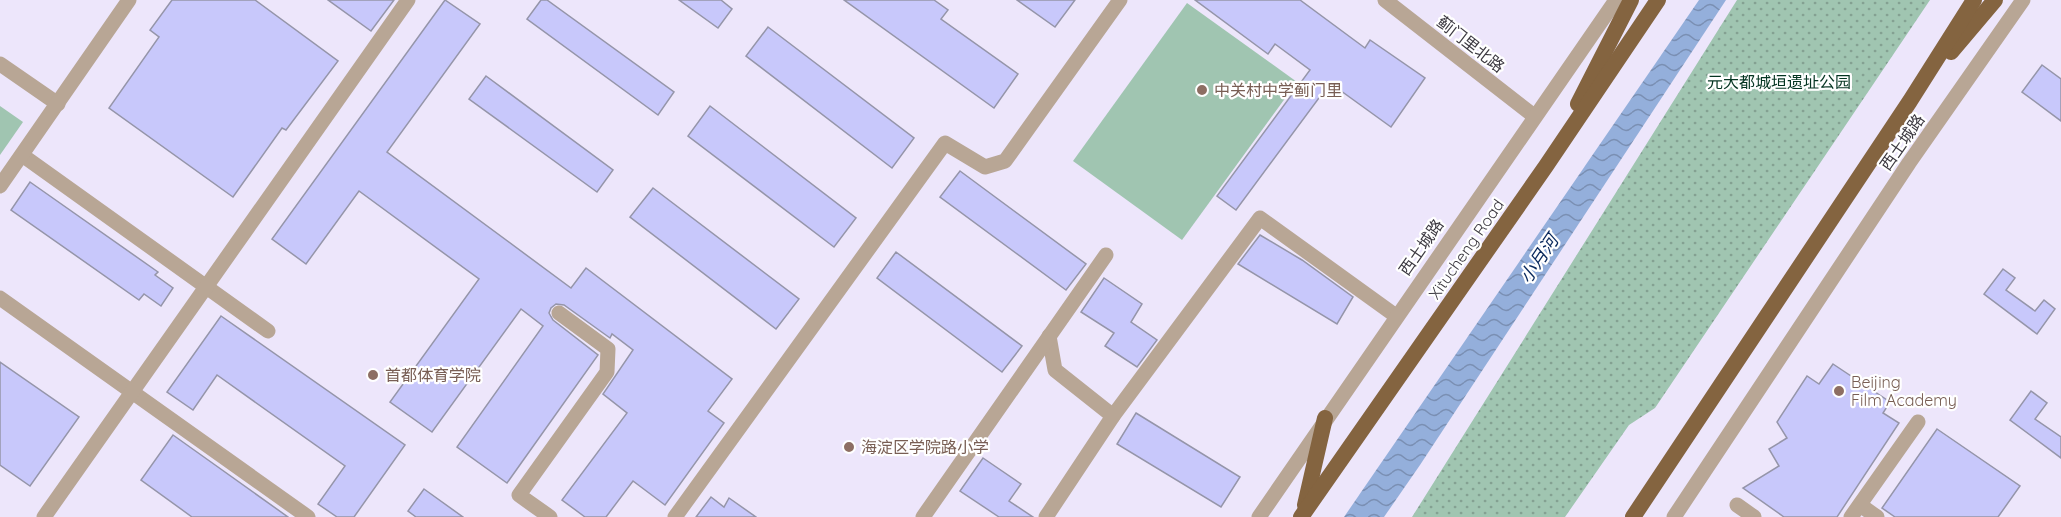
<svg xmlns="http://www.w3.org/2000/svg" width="2061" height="517" viewBox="0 0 2061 517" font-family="Quicksand,'Noto Sans SC',sans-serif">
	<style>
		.park { fill: url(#park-dots) }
		.pitch { fill: #a0c5b1 }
		.water { fill: url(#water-waves) }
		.building { fill: #c8c8fb; stroke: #9595a9; stroke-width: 1.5 }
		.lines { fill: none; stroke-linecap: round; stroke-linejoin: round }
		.minor { stroke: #b8a695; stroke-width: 15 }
		.tertiary { stroke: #b8a695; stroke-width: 15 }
		.trunk { stroke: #846440; stroke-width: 16 }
		.education-dot { fill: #8d6e63; stroke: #fff; stroke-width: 2 }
		.labels { text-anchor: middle; stroke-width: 4.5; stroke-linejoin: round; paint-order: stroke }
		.street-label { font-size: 16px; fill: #3c3941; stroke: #fff }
		.park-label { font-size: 16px; fill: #043421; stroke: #fff }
		.education-label { font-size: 16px; fill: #785e54; stroke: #fff; text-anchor: start }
		.water-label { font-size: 18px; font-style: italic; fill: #08285c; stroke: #fff }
	</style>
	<defs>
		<pattern id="park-dots" width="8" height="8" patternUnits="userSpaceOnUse" patternTransform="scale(1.5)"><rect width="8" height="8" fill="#a0c5b1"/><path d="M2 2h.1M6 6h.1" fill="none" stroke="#84a192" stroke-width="1.8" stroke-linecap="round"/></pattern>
		<pattern id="water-waves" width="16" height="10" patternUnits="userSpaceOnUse" patternTransform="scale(1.5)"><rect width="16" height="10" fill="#94afdb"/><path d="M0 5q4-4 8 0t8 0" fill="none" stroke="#7a8fb3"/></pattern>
	</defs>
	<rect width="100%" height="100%" fill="#ede6fb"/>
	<path class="park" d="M1737,0H1930L1655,408L1629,425L1565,517H1412Z"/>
	<g class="pitch">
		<path d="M1187,3L1297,82L1182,240L1073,161Z"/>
		<path d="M0,106L23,122L0,155Z"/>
	</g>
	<path class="water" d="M1699,0H1726L1420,465L1384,517H1344Z"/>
	<g class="building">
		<path d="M172,0H255L338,61L286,130L282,128L233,197L109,108L159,37L150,30Z"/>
		<path d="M328,0H394L371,31Z"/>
		<path d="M445,0L480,24L387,152L571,288L586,268L732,379L708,411L724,423L665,505L633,481L606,517H585L562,500L627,413L603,394L633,350L612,334L610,338L564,305L556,304L551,308L549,313L553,320L598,355L507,483L457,447L543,326L521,309L432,432L390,402L479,279L359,191L306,264L272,239Z"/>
		<path d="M541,0H547L674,92L658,115L527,19Z"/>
		<path d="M679,0H721L732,9L718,28Z"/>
		<path d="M844,0H934L948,10L941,19L1018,74L994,108Z"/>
		<path d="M1017,0H1075L1055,27Z"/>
		<path d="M1195,0H1300L1365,48L1370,40L1425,78L1391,127L1330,83L1236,210L1217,196L1310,70L1275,44L1268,54Z"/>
		<path d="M768,27L914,138L892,168L746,56Z"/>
		<path d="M2042,65L2061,79V121L2022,92Z"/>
		<path d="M486,76L613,170L597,192L469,99Z"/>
		<path d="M710,106L856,218L834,247L688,136Z"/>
		<path d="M960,171L1086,264L1066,290L940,197Z"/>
		<path d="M30,182L158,272L155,275L173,288L161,306L144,294L139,300L11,210Z"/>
		<path d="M653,188L799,299L776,329L630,217Z"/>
		<path d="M1260,235L1302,260L1353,297L1337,324L1238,264Z"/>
		<path d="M896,252L1022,346L1002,372L877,278Z"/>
		<path d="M2003,269L2015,278L2006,290L2035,311L2044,300L2055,309L2037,334L1984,294Z"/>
		<path d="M1104,278L1142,304L1131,322L1157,340L1137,367L1105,346L1114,333L1081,312Z"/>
		<path d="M221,316L405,445L354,517H337L318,504L345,466L217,375L193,410L167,392Z"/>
		<path d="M0,362L79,417L30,486L0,465Z"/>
		<path d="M1833,364L1890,402L1883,413L1899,423L1837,517H1784L1743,488L1779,466L1769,449L1787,438L1777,422L1807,376L1819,384Z"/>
		<path d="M2031,391L2047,403L2035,419L2061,437V458L2010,420Z"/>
		<path d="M1136,413L1240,477L1221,507L1117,444Z"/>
		<path d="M1937,429L2020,486L1998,517H1895L1882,508Z"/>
		<path d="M173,435L288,517H192L141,480Z"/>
		<path d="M983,458L1021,484L1009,501L1033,517H999L960,491Z"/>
		<path d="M424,489L463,517H416L408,511Z"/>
		<path d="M711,497L724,507L729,498L756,517H696Z"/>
	</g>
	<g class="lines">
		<g class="minor">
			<path d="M0,64L58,104"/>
			<path d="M22,155L268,331"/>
			<path d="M0,186L129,0"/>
			<path d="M0,298L308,517"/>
			<path d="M1049,336L1055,370L1113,416"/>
			<path d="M1737,505L1754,517"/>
			<path d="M1860,505L1877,517"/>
			<path d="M44,517L408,0"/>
			<path d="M550,517L519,495L607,372L608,349L559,313"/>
			<path d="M675,517L945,143L985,167L1005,161L1120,0"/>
			<path d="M923,517L1106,255"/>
			<path d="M1046,517L1113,416L1260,218L1396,316"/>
			<path d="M1851,517L1918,422"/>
		</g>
		<g class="tertiary">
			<path d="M1385,0L1534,116"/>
			<path d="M1259,517L1616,0"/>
			<path d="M1674,517L1909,163L2023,0"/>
		</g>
		<g class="trunk">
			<path d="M1951,52L1995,0"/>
			<path d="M1578,104L1631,0"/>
			<path d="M1305,505L1325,418"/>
			<path d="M1301,517L1546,166L1658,0"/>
			<path d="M1633,517L1910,101L1974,0"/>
		</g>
	</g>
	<g class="education-dot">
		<circle cx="1202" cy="90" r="6"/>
		<circle cx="373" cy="375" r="6"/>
		<circle cx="1839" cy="391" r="6"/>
		<circle cx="849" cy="447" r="6"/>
	</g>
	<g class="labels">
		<g class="street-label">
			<text transform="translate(1471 44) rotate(38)" y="6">蓟门里北路</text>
			<text transform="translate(1902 142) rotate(-55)" y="6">西土城路</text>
			<text transform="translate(1421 247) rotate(-55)" y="6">西土城路</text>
			<text transform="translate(1466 249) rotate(-55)" y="6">Xitucheng Road</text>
		</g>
		<g class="park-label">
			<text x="1779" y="88">元大都城垣遗址公园</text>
		</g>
		<g class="education-label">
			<text x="1214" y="96">中关村中学蓟门里</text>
			<text x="385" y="381">首都体育学院</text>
			<text x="1851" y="388">Beijing<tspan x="1851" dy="18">Film Academy</tspan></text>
			<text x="861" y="453">海淀区学院路小学</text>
		</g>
		<g class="water-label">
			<text transform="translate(1539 259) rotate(-56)" y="6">小月河</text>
		</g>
	</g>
</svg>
